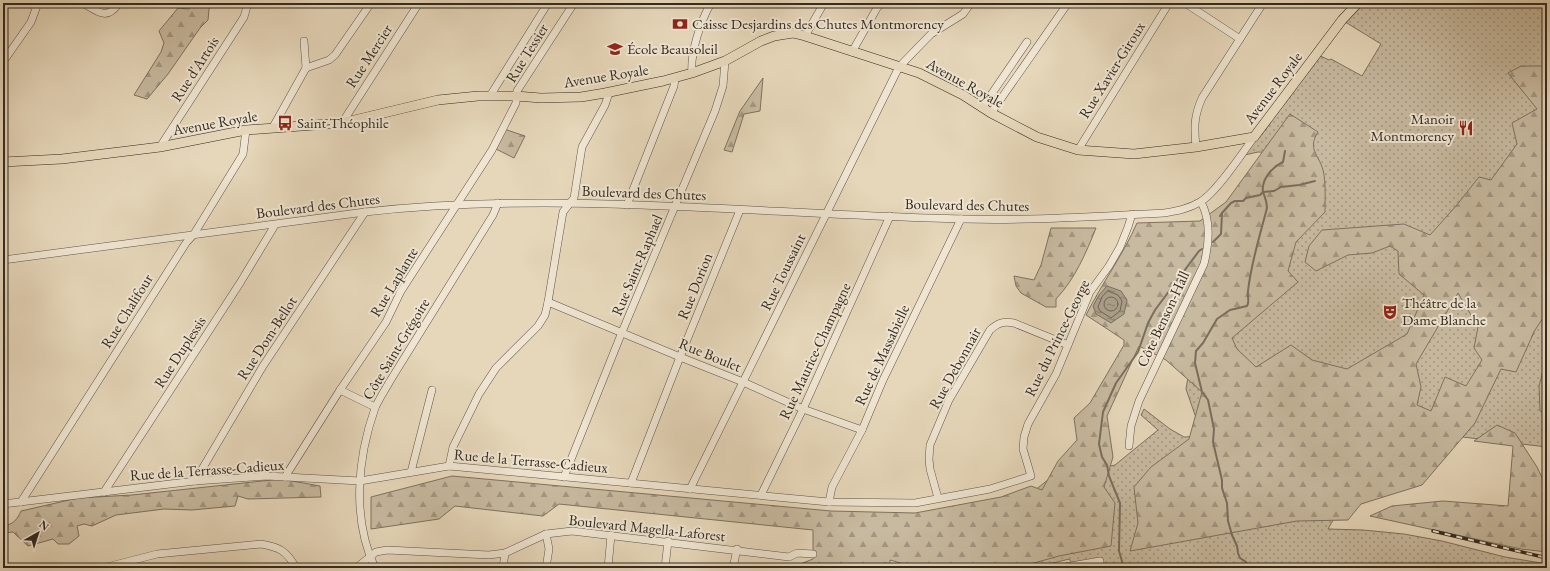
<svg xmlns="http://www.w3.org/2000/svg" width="1550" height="571" viewBox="0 0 1550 571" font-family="'EB Garamond',serif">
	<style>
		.green { fill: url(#green-dots); stroke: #7e7260 }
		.forest { fill: url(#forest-firs); stroke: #7e7260; fill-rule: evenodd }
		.water { fill: url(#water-ripples); stroke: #7a6e5e }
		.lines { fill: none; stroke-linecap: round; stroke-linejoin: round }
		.shore { stroke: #6e6354; stroke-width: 1 }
		.stream { stroke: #7a6e5e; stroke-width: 2 }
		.minor-casing { stroke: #605547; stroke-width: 8 }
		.major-casing { stroke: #342a21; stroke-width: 10 }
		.minor { stroke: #efe5d2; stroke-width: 7 }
		.major { stroke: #e6d7ba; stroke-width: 9 }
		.rail-casing { stroke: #342a21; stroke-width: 3.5 }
		.rail { stroke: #efe5d2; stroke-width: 2; stroke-dasharray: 6; stroke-linecap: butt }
		.labels { text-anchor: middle; stroke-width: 4; stroke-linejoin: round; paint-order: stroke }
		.poi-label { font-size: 15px; fill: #342a21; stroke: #efe5d2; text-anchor: start }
		.street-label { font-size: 15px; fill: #342a21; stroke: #efe5d2 }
	</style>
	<defs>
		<pattern id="green-dots" width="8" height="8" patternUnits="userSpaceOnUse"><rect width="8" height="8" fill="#c8baa0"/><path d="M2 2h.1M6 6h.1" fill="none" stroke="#a39782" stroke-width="1.8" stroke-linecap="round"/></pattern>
		<pattern id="forest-firs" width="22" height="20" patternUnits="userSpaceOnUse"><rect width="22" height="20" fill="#c8baa0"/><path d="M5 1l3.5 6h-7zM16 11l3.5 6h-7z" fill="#a39782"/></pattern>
		<pattern id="water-ripples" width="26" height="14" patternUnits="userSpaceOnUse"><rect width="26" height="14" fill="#a99c86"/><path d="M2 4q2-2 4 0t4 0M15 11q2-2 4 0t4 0" fill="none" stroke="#8a7f6d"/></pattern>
	</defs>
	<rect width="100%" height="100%" fill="#e6d7ba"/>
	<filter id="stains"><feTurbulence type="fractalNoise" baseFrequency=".005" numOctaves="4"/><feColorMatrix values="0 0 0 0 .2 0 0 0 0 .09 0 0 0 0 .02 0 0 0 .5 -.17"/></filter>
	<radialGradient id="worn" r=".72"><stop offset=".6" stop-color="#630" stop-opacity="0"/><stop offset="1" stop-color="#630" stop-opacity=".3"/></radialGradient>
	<path class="green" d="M1358,3H1547V447L1454,436L1339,503L1336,515L1328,529L1363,530L1404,534L1442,541L1505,557L1547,564V568H1076L1069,559L1033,568H970L968,557L960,559L959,505L988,503L1029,495L1049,479L1115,465L1158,430L1141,415L1144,409L1170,429L1184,437L1206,436L1195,415L1186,389L1188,377L1297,154L1258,152L1240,156L1316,54L1329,60L1331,59L1362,76L1381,44L1342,20Z"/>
	<g class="forest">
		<path d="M192,3H214L209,9L208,20L200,28L168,74L147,99L134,95L161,52L164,43L159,31L178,8L189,9Z"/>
		<path d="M1521,66H1547V312L1535,330L1516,372L1501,369L1475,423L1422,485L1361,504L1348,520L1297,521L1130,551L1138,523L1134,487L1151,467L1189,439L1202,392L1166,360L1139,346L1107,416L1113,457L1104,487L1115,503L1111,546L1059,556L1016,568H979L978,566L966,568H918L890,560V568H795V566L813,559V530L559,504L543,516L455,506L439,519L371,529V497L452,476L831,511L915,513L1001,497L1031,486L1042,490L1058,461L1077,440L1074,418L1090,403L1124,345V340L1086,315C1102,283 1123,255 1137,223L1200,221L1226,202L1290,114L1318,132C1307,149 1319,155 1323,170C1326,180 1325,201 1325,212L1296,242L1288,271L1298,282L1232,338L1237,349L1256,367L1291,345L1312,360L1347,369L1407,334L1424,295L1399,274L1398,251L1390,246L1372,253L1348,255L1316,271L1305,262L1309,246L1322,230L1404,224L1430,235L1456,206L1479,177L1491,180L1517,144L1512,123L1537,109L1508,73ZM1458,293L1478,327L1474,348L1482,360L1466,386L1445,377L1431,411L1417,405L1421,387L1416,364Z"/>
		<path d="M763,78L760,111L744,114L732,152L724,150L740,111Z"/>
		<path d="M504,129L525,136L514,158L494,148Z"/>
		<path d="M1051,228H1096C1086,253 1075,279 1056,299V307H1046L1021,293L1016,286L1014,276L1034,280L1041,265Z"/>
		<path d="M1547,350V413L1540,411L1539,386L1546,360Z"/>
		<path d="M1497,425L1515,433L1537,467L1547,488V552L1521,549L1370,516L1392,506L1443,501L1508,506L1513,446L1474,441Z"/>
		<path d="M281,479L320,486L321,497L248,499L238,496L235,506L192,510L164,509L116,515L92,526L84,524L77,526L79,536L69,544H58L53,539L28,546L13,532L3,533V525C13,526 18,518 21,511L78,498L132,495Z"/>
	</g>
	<path class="water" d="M1107,286L1121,291L1127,300L1124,314L1111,323L1096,314L1093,306L1099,295Z"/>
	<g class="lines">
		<g class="shore">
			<path d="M1108,291L1118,295L1122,301L1120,311L1111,318L1100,311L1098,307L1102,297Z"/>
			<circle cx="1111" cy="304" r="7"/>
		</g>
		<g class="stream">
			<path d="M1222,213L1231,203L1235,201H1243L1246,198L1260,195L1263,192L1274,191L1281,187L1299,185L1315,181"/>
			<path d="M1213,242L1221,234L1222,213L1220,216"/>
			<path d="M1124,568L1119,551L1120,503L1109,476L1107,465L1102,457L1099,444L1103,412L1116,383L1138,352L1148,323L1155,310L1199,251L1202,249"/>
			<path d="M1249,568L1246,562L1240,558L1238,553L1237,546L1232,535L1228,521L1227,503L1222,488V480L1213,442L1214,429L1208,400L1202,392L1195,363L1196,351L1203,343L1217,319L1230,310L1247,306C1250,301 1247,297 1248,291C1251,263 1260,235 1267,208C1267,201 1265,198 1263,192C1261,180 1272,167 1283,162L1285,151"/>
		</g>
		<g class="minor-casing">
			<g id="minor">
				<path d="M83,3C98,12 107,21 119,3"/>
				<path d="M1185,3L1240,39"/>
				<path d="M805,36L824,3"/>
				<path d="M304,41L306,68"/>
				<path d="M852,52L877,8L882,3"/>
				<path d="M3,62L31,22L38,3"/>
				<path d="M692,73C690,53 701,20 711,3"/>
				<path d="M490,96L548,3"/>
				<path d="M982,108L1027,42"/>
				<path d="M991,113L1068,3"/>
				<path d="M342,123L419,3"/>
				<path d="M273,127L306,68L329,60L335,55L371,3"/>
				<path d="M160,147L244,17L248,3"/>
				<path d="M1196,147C1194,127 1194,116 1202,98L1263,3"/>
				<path d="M1078,150L1169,3"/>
				<path d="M627,205L674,86L675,78"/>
				<path d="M3,260L365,212C563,190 764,215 963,219C1030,221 1097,216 1164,213C1177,211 1188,209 1200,202C1216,193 1242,154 1254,137"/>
				<path d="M548,302L680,357L743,382L803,409L862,430"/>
				<path d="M340,390L375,407"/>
				<path d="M1129,446L1131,426L1139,401L1204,264C1209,244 1211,220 1201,202"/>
				<path d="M449,466L453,447L479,394L496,368L538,326L545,315L548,302L563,212L574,198L582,147L605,105L609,93"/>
				<path d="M411,472L432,390"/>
				<path d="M285,477L340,390L386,322L401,291L492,150L516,103L517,91L574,3"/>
				<path d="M564,477L622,332L715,111L723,86L725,61"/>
				<path d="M195,481L263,366L365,212"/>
				<path d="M631,483L680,357L740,210"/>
				<path d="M690,489L899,67L931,34L963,14L971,3"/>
				<path d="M104,492L240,283L275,225"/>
				<path d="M761,495L803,409L890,216"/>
				<path d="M938,498L930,469L929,459L930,445L949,400L990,330C998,323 1003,321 1014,323L1068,345"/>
				<path d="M21,502L186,243L194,234L243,154L246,130"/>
				<path d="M829,502L832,487L862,430L883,380L961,219"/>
				<path d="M3,504L195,481L267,476L360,481L449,466L829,502L915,503L990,489L1031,476L1023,449L1024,437L1028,424L1056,374L1090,292L1109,266L1120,247L1128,227L1132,214"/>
				<path d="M546,534L549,549L546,568"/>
				<path d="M103,568L157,554L261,544C279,547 287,551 296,568"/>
				<path d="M356,568L376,552L387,550L489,555L505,553L546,534L572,531L789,557L797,553L813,554"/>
				<path d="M375,568C352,519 357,459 375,408C379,399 385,390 390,381L493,215L498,203"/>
				<path d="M503,568L505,553"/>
				<path d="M608,568L611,535"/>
				<path d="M665,568L668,541"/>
				<path d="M733,568L737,549"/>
				<path d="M1059,568L1100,561"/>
			</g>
		</g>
		<g class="major-casing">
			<path id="major" d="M3,162L62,159L160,147L246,130L342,123L438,100L478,96H516L541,98L581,97L605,93L663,81L692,73L725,61L761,41L774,36L793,33L805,36L919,73L963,95L991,113L1037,137L1078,150L1134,154L1196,147L1254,137L1342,20L1358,3"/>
		</g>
		<use href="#minor" class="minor"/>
		<use href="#major" class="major"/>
		<g class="rail-casing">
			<path id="rail" d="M1433,531L1547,558"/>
		</g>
		<use href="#rail" class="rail"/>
	</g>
	<defs>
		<g id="bank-bare" transform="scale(1.2)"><path d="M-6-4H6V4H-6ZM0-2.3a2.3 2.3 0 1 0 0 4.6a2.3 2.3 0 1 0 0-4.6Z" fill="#8f2418" stroke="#efe5d2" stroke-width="2.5" paint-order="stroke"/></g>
		<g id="school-bare" transform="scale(1.2)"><path d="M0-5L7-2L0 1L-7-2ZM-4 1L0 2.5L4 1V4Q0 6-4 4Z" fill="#8f2418" stroke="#efe5d2" stroke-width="2.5" paint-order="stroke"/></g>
		<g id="bus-bare" transform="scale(1.2)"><path d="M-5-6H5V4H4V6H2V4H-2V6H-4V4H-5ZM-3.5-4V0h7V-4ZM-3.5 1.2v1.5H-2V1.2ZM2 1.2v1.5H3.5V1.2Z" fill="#8f2418" stroke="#efe5d2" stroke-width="2.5" paint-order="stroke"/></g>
		<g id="restaurant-bare" transform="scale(1.2)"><path d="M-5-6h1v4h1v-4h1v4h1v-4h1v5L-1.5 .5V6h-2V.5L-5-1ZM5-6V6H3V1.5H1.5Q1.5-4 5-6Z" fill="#8f2418" stroke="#efe5d2" stroke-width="2.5" paint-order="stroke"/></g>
		<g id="theatre-bare" transform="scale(1.2)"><path d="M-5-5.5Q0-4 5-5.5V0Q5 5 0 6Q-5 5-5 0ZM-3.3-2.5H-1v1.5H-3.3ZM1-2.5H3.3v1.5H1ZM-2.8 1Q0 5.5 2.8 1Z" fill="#8f2418" stroke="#efe5d2" stroke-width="2.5" paint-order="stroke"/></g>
	</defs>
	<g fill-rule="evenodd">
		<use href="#bank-bare" x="680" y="24"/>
		<use href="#school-bare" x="615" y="49"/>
		<use href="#bus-bare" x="285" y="123"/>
		<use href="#restaurant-bare" x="1466" y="128"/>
		<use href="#theatre-bare" x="1390" y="312"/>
	</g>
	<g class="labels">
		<g class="poi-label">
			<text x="692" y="29">Caisse Desjardins des Chutes Montmorency</text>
			<text x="627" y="54">École Beausoleil</text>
			<text x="1454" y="124" text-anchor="end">Manoir<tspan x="1454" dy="17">Montmorency</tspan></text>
			<text x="297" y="128">Saint-Théophile</text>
			<text x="1402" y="308">Théâtre de la<tspan x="1402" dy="17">Dame Blanche</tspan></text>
		</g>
		<g class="street-label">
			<text transform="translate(527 53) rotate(-58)" y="5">Rue Tessier</text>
			<text transform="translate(369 56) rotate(-57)" y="5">Rue Mercier</text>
			<text transform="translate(195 69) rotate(-57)" y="5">Rue d'Artois</text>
			<text transform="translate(1112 70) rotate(-58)" y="5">Rue Xavier-Giroux</text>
			<text transform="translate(606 76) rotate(-9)" y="5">Avenue Royale</text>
			<text transform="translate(965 83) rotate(29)" y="5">Avenue Royale</text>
			<text transform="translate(1273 88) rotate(-53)" y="5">Avenue Royale</text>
			<text transform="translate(215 123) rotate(-10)" y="5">Avenue Royale</text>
			<text transform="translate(644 193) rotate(2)" y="5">Boulevard des Chutes</text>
			<text transform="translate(967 205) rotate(1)" y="5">Boulevard des Chutes</text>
			<text transform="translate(318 206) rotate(-7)" y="5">Boulevard des Chutes</text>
			<text transform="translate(637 265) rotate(-67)" y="5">Rue Saint-Raphael</text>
			<text transform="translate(783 272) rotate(-64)" y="5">Rue Toussaint</text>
			<text transform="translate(394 282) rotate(-59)" y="5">Rue Laplante</text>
			<text transform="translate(695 286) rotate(-68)" y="5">Rue Dorion</text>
			<text transform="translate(127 311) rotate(-58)" y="5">Rue Chalifour</text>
			<text transform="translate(1163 319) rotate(-65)" y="5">Côte Benson-Hall</text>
			<text transform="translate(267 338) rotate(-57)" y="5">Rue Dom-Bellot</text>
			<text transform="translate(1057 338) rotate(-64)" y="5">Rue du Prince-George</text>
			<text transform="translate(396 349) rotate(-59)" y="5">Côte Saint-Grégoire</text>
			<text transform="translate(815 351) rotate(-65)" y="5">Rue Maurice-Champagne</text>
			<text transform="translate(180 352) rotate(-57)" y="5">Rue Duplessis</text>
			<text transform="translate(710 355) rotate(22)" y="5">Rue Boulet</text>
			<text transform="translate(882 355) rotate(-65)" y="5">Rue de Massabielle</text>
			<text transform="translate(955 368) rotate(-61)" y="5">Rue Debonnair</text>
			<text transform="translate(531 461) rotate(5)" y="5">Rue de la Terrasse-Cadieux</text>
			<text transform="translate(207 470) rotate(-4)" y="5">Rue de la Terrasse-Cadieux</text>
			<text transform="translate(647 528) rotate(6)" y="5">Boulevard Magella-Laforest</text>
		</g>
	</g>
	<rect width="1550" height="571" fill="none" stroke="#e6d7ba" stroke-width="16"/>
	<rect x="4" y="4" width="1542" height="563" fill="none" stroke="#342a21" stroke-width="2"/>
	<rect x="8" y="8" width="1534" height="555" fill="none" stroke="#342a21"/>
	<g transform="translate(38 533) rotate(39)" stroke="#efe5d2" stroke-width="3" paint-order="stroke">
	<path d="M0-3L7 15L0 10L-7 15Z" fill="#342a21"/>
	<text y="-6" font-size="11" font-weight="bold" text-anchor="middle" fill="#342a21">N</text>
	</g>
	<rect width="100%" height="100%" filter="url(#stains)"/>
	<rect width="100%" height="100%" fill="url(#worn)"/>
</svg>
